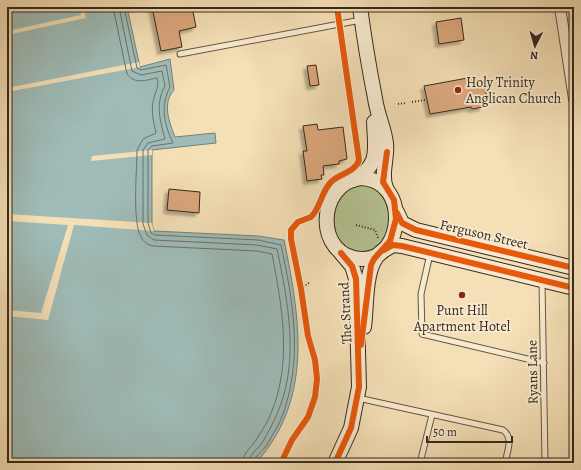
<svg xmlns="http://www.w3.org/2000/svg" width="581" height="470" viewBox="0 0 581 470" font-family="Alegreya,serif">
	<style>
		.green { fill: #b5c392; stroke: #767657 }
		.water { fill: #9ebbb7; stroke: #748179 }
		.pier { fill: #f4dfb6 }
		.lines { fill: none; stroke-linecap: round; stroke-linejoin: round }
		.shore { stroke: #6a726a; stroke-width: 1 }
		.building { fill: #daa77b; stroke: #36291c; filter: url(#shadow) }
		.lane-casing { stroke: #665642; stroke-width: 7 }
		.street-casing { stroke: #665642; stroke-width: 12 }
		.secondary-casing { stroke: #36291c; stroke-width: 16 }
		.path { stroke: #36291c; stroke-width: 2; stroke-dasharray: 1 2; stroke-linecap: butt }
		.lane { stroke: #f8ead0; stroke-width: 5 }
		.street { stroke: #f8ead0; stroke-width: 10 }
		.secondary { stroke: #f8ead0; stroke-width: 14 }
		.cycleway-casing { stroke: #f8ead0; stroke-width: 8 }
		.cycleway { stroke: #e8590c; stroke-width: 6 }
		.poi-dot { fill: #8f2418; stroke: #f8ead0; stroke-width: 1.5 }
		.labels { text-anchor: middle; stroke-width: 3.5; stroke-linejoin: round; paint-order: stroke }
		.poi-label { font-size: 14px; fill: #36291c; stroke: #f8ead0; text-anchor: start }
		.street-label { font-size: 14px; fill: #36291c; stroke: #f8ead0 }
	</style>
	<defs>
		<filter id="shadow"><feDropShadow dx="-3.5" dy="3.5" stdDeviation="1" flood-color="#0004"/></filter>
	</defs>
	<rect width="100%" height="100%" fill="#f4dfb6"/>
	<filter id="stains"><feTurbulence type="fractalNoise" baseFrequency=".005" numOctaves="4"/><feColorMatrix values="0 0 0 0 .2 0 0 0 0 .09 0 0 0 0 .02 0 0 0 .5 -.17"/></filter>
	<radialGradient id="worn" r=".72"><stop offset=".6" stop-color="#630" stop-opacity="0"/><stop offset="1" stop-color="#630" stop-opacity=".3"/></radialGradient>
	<path class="green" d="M359,185C399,184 399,253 361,252C358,252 354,252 352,251C347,249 343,245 339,242C336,239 336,235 335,231C331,217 335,197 348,189C351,187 356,186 359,185Z"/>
	<path class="water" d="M7,7H127L140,67L170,59L174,90C162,103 169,122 175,137L215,133L216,143L152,150V223L154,231L258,236L284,240C300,318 314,398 256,463H7Z"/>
	<g class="pier">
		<path d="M79,7H94L84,9L86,18L7,35V31L81,15Z"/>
		<path d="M139,62L140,67L7,92V88Z"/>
		<path d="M152,150V155L91,161L92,156Z"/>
		<path d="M7,214L152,223L154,231L74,225L48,320L7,316V310L41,313L68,225L7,221Z"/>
	</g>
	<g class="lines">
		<g class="shore">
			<path d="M113,7L127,74C136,85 145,80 157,78C160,85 154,95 153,102C151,113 154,123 156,133L143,139L137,150C137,170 132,221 141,237C144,242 148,245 153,246L257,251L272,254C282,306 292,360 272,411C268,421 262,431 256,440C251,448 243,452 243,463"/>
			<path d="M119,7L132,71L141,75L162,71L165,86C155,104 160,120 165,139L148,143L143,150V224L147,235L154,240L257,245L277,249C288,302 300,362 277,414C273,424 267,434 262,443C257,450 249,454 249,463"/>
			<path d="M124,7L137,68L141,70L166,65L170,87C160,106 164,124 173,143L152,146L148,150V223L151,233L155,235L258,240L281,245C293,301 303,358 283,414C279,425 272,436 266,446C262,452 254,456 254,463"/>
		</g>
	</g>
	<g class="building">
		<path d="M152,7H192L196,27L179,31L182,47L161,51Z"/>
		<path d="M461,18L464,40L439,44L436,22Z"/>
		<path d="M316,65L319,85L310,86L307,66Z"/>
		<path d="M473,77L480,83L484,82L487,98L482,99L483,107L472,109L471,107L430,114L424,86Z"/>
		<path d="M317,124L318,130L343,127L347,159L339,161V164L323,166L324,175H321L322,179L307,181L303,151H307L303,126Z"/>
		<path d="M169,189L200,192L199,213L167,210Z"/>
	</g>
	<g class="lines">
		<g class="lane-casing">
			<g id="lane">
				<path d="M180,54L361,20"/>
				<path d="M430,254L421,294L422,334L544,363"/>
				<path d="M542,281L545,463"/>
				<path d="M358,398L503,430C514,438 507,452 505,463"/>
				<path d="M420,463L432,415"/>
			</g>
		</g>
		<g class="street-casing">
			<path id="street" d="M560,7L574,99"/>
		</g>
		<g class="secondary-casing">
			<g id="secondary">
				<path d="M360,7C364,37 369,68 375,98C377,114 384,127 386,143C388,158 380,174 386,188"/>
				<path d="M361,178C411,180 404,260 362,259C314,258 316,183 361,178Z"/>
				<path d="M353,180C381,165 375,149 374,122"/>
				<path d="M397,212L402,223L416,230L574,268"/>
				<path d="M381,252L393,245L402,246L574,288"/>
				<path d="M364,327C367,306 364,268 380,253"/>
				<path d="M335,463L351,428L359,387L356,279L352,266L341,253"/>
			</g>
		</g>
		<g class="path">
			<path d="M412,102L425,100"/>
			<path d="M398,104L406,103"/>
			<path d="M356,225L375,230L378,238"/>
			<path d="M301,289L310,282"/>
		</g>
		<use href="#lane" class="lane"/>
		<use href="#street" class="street"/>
		<use href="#secondary" class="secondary"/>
		<g class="cycleway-casing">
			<g id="cycleway">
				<path d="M397,213L402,223L416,230L574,268"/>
				<path d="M384,250L393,245L402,246L574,288"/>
				<path d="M361,345L371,265L374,259L390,241L396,219L394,200L383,182L387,152"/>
				<path d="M281,463L292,440L308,417L315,397L317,379L315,360L308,336L301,289L291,239V230L298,222L311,217C321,207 321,191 332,181C340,174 356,171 359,160L337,7"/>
				<path d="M335,463L351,428L359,387L356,279L352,266L341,253"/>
			</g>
		</g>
		<use href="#cycleway" class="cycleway"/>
	</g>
	<g class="poi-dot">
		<circle cx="458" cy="90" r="4"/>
		<circle cx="462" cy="295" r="4"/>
	</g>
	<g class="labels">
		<g class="poi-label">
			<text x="466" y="87">Holy Trinity<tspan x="466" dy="16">Anglican Church</tspan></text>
			<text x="462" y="315" text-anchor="middle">Punt Hill<tspan x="462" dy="16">Apartment Hotel</tspan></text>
		</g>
		<g class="street-label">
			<text transform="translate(484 234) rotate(13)" y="5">Ferguson Street</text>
			<text transform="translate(345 313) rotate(-93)" y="5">The Strand</text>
			<text transform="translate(532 372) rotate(-91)" y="5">Ryans Lane</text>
		</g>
	</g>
	<rect width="581" height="470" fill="none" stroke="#f4dfb6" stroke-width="24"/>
	<rect x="8" y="8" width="565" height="454" fill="none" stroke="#36291c" stroke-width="2"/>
	<rect x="12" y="12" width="557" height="446" fill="none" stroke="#36291c"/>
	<g transform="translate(535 46) rotate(185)" stroke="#f8ead0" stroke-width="3" paint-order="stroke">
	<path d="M0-3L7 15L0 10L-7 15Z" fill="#36291c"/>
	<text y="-6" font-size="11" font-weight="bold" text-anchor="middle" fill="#36291c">N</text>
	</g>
	<path d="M427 436v6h85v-6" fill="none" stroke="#36291c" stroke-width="2"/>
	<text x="433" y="436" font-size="12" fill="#36291c" stroke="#f8ead0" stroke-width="3" paint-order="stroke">50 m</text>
	<rect width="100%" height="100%" filter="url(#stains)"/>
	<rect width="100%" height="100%" fill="url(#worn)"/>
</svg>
